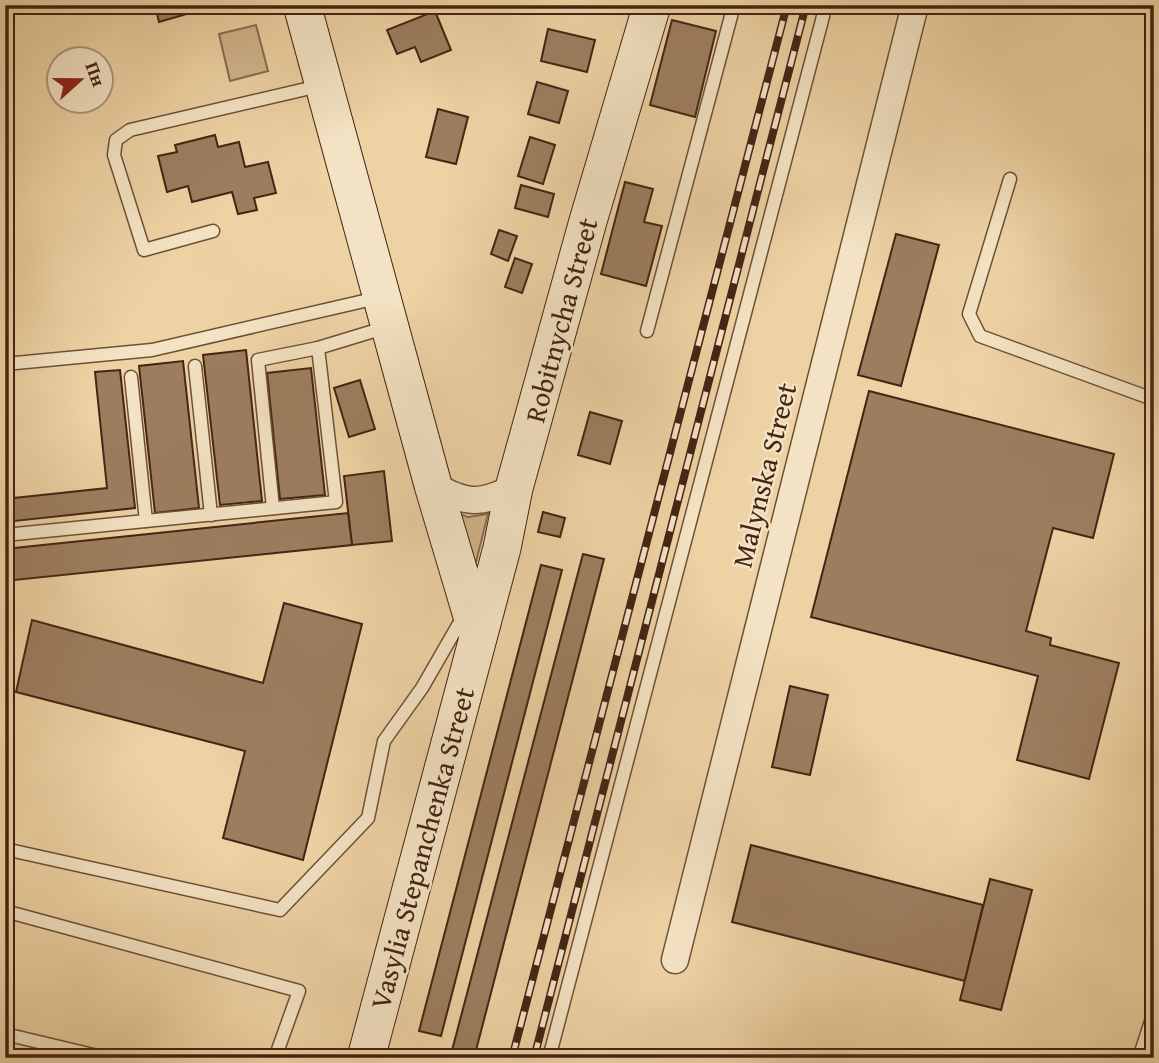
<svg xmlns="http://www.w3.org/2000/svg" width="1159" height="1063" viewBox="0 0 1159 1063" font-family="'Gentium Book Plus',serif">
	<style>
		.green { fill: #d0b48b; stroke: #8a6c50; stroke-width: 2 }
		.building { fill: #9c7e5f; stroke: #442415; stroke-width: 2 }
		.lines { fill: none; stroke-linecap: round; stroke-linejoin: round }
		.lane-casing { stroke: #6e5038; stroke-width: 15 }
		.street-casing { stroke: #6e5038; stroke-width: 29 }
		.secondary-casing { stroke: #442415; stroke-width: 39 }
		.lane { stroke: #f3e2c3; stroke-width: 12 }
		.street { stroke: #f3e2c3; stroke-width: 26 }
		.secondary { stroke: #f3e2c3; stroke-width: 37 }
		.rail-casing { stroke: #442415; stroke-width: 8 }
		.rail { stroke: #f3e2c3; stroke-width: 5; stroke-dasharray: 16; stroke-linecap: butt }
		.labels { text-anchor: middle; stroke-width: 5; stroke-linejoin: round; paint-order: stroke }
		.street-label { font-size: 28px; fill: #442415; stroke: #f3e2c3 }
	</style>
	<rect width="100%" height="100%" fill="#edd2a3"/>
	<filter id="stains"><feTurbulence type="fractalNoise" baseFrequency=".00286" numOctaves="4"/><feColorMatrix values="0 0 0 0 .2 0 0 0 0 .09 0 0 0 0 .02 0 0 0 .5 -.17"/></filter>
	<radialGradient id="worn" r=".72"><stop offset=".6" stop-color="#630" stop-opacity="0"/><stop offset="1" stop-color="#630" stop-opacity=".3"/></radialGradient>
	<g class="green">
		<path d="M256,25L268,71L230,81L219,34Z"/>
		<path d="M448,510L468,517L488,514L470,586Z"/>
	</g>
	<g class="building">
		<path d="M155,5H218L159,22Z"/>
		<path d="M435,11L451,50L421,62L415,47L397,54L387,30Z"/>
		<path d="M672,20L716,31L695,117L650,105Z"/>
		<path d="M548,29L595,40L587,72L541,61Z"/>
		<path d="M537,82L568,91L559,123L528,114Z"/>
		<path d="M438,109L468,117L456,164L426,157Z"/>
		<path d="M215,135L218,147L239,142L245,167L268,162L276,193L254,198L257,210L238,214L232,192L192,202L188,186L167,192L158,156L177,152L175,145Z"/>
		<path d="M530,137L555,145L543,184L518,176Z"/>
		<path d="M625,182L653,189L644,222L662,226L646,286L601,274Z"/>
		<path d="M521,185L554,194L548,217L515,208Z"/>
		<path d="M499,230L517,236L508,261L491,254Z"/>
		<path d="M896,234L939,245L901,386L858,375Z"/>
		<path d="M515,258L532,264L522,293L505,287Z"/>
		<path d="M246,350L262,501L220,505L203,355Z"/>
		<path d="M183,361L199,508L155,513L139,366Z"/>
		<path d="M311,368L325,495L280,499L267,373Z"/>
		<path d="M120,370L135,508L5,522V499L107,488L95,372Z"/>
		<path d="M360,380L375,429L349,437L334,388Z"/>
		<path d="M869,391L1114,454L1093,538L1053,528L1026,631L1051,638L1050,645L1119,663L1089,779L1017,760L1038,676L811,617Z"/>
		<path d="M590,412L622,421L610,464L578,455Z"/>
		<path d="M384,471L392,541L352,545L344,476Z"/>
		<path d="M543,512L565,518L560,537L538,532Z"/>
		<path d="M348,513L352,545L5,581V549Z"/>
		<path d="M583,554L604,559L474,1058H450Z"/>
		<path d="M541,565L562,570L441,1036L419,1031Z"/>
		<path d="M284,603L362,624L303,860L223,838L245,751L16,692L32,620L263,683Z"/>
		<path d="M790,686L828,695L810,775L772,767Z"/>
		<path d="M751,845L983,905L965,981L732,922Z"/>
		<path d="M990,879L1032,890L1001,1010L960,1000Z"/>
	</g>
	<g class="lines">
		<g class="lane-casing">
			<g id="lane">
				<path d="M1010,179L969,314L980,336L1150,398L1154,402"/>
				<path d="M213,231L144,250L114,155L116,140L130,130L319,86"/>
				<path d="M647,331L734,5"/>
				<path d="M5,364L152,350L377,298"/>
				<path d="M195,366L211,515"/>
				<path d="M131,377L146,521"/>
				<path d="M273,508L258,360L318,348"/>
				<path d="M5,535L336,502L318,348L387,327"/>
				<path d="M1154,843V856"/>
				<path d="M5,849L280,910L368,818L384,741L422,688L464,615"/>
				<path d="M5,911L299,991L275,1058"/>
				<path d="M5,1034L106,1058"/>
				<path d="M549,1058L826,5"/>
				<path d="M1139,1058L1154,1012"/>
			</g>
		</g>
		<g class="street-casing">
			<g id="street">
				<path d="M433,485C467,505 480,504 514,488"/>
				<path d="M675,960L915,5"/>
			</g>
		</g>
		<g class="secondary-casing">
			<g id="secondary">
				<path d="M302,5L433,485L478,636"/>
				<path d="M366,1058L502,548L514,488L588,221L652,5"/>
			</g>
		</g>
		<use href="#lane" class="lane"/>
		<use href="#street" class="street"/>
		<use href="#secondary" class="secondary"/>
		<g class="rail-casing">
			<g id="rail">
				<path d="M512,1058L787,5"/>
				<path d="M534,1058L806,5"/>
			</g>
		</g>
		<use href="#rail" class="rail"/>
	</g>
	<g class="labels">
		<g class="street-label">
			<text transform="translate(561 320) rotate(-75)" y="10">Robitnycha Street</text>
			<text transform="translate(764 475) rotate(-76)" y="10">Malynska Street</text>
			<text transform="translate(422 848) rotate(-75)" y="10">Vasylia Stepanchenka Street</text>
		</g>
	</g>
	<rect width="1159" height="1063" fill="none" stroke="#edd2a3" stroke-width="28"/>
	<rect x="7" y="7" width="1145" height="1049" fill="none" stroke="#442415" stroke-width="3.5"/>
	<rect x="14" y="14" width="1131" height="1035" fill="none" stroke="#442415" stroke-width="2"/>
	<g transform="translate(80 80) rotate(69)"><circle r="33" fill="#f3e2c3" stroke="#ad967d" stroke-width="2"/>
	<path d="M0-5L12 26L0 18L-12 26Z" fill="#8f2418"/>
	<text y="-10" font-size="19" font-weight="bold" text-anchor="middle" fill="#442415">Пн</text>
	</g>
	<rect width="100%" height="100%" filter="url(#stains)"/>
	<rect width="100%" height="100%" fill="url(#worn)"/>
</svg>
